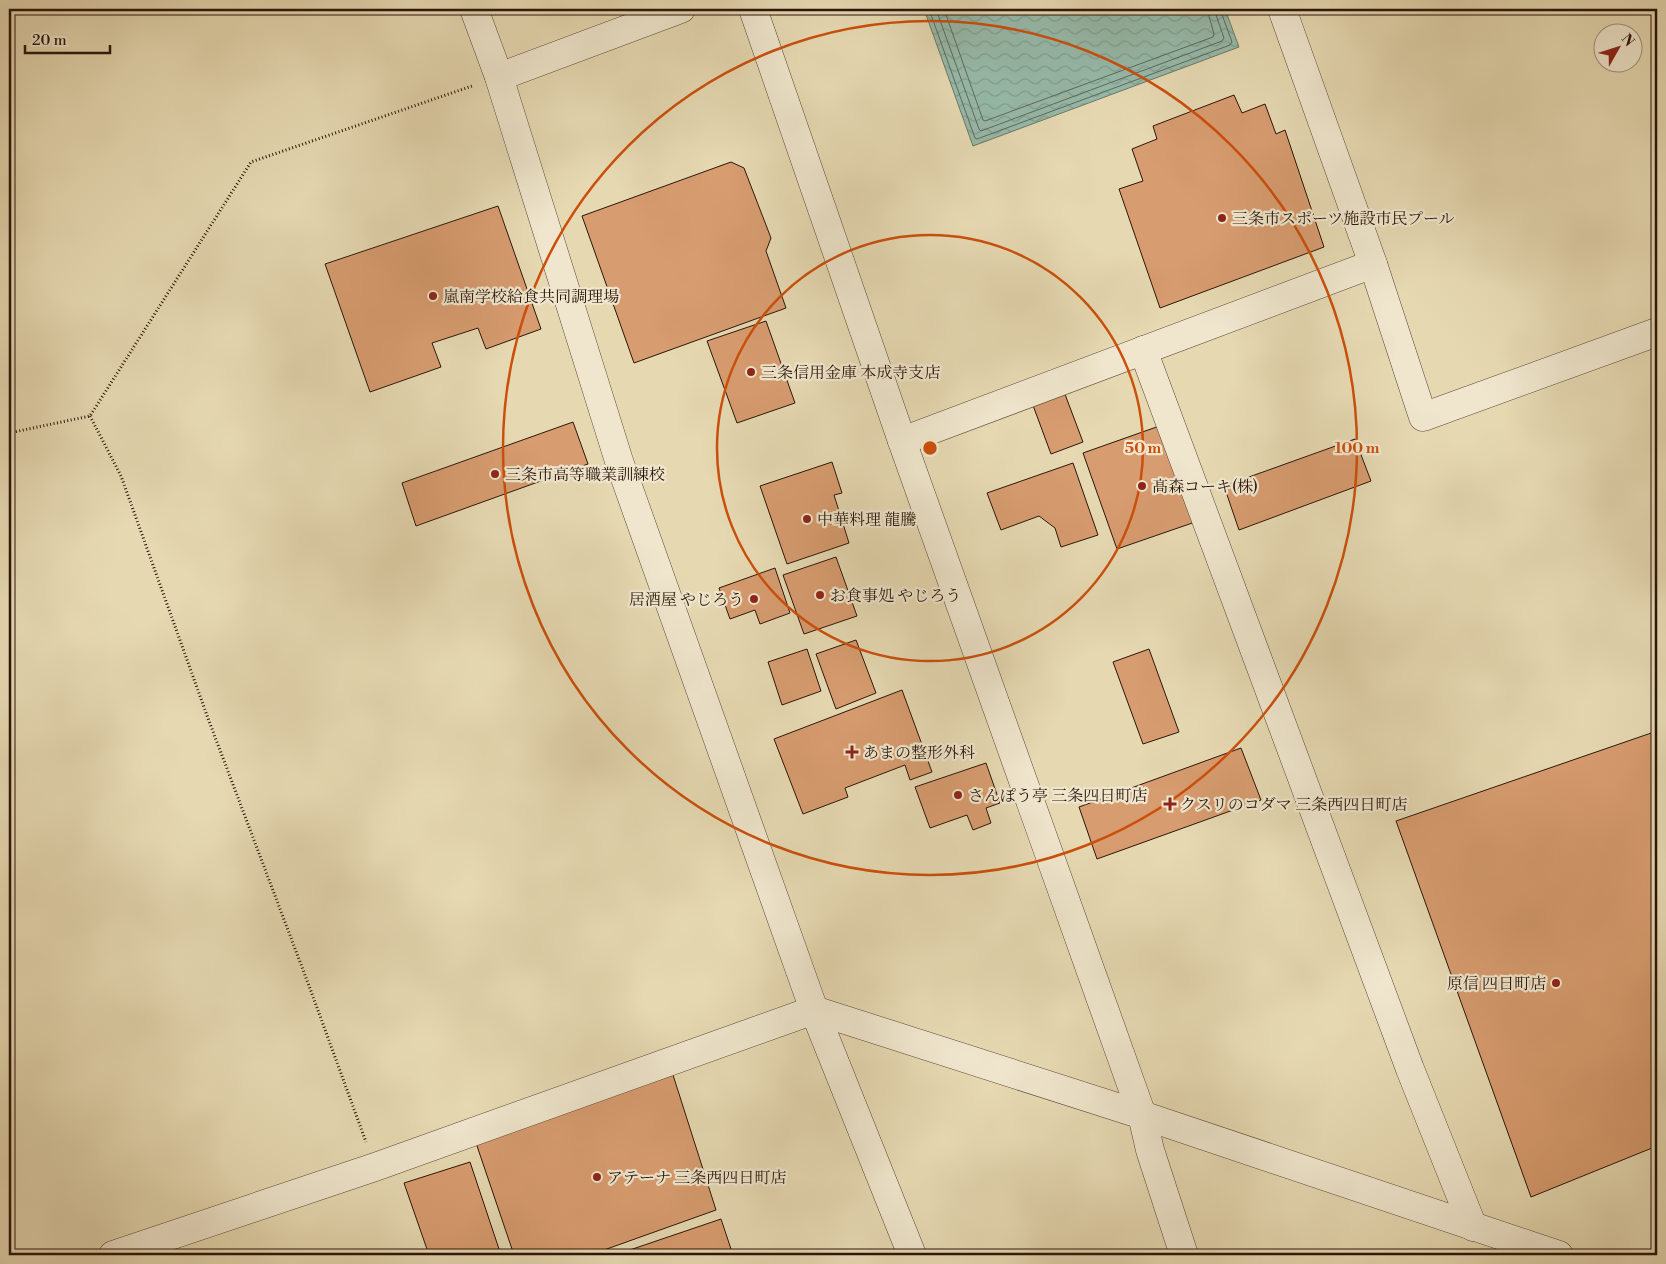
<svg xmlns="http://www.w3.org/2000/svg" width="1666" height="1264" viewBox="0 0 1666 1264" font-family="'Libre Bodoni','Noto Serif JP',serif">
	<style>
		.water { fill: url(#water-waves); stroke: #6b786a }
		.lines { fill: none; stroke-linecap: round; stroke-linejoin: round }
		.shore { stroke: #60685a; stroke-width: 1 }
		.building { fill: #d79c6f; stroke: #2b150a }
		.minor-casing { stroke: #5a4634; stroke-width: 29 }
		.tertiary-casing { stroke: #5a4634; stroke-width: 29 }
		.path { stroke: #2b150a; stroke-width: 3; stroke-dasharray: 1 2.5; stroke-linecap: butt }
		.minor { stroke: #efe6cd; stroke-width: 28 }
		.tertiary { stroke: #efe6cd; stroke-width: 28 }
		.ring { fill: none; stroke: #cc4f0c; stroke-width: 2.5 }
		.poi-dot { fill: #8f2418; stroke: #efe6cd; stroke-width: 2 }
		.labels { text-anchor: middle; stroke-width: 4.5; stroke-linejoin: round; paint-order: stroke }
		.poi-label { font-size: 16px; fill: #2b150a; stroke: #efe6cd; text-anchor: start }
		.centre { fill: #cc4f0c; stroke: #efe6cd; stroke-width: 2.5 }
		.ring-label { font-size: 15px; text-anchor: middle; font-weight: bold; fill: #cc4f0c; stroke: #efe6cd; stroke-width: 4.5; stroke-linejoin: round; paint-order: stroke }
	</style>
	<defs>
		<pattern id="water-waves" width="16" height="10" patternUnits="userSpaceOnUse" patternTransform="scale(1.25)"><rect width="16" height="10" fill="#96baaa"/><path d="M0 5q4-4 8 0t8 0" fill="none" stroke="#819f91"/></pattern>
	</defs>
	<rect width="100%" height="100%" fill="#e6d9b2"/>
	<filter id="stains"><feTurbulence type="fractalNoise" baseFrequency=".004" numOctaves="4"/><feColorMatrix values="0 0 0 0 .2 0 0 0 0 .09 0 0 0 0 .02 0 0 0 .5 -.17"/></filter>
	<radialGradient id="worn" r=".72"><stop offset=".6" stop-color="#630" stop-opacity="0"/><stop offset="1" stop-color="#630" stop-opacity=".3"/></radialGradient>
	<path class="water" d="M924,9H1225L1239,47L973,146Z"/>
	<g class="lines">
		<g class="shore">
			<path d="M929,9L975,138L977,139L1230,45L1232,42L1220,9"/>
			<path d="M936,9L979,129L981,131L1222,41L1224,38L1214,9"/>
			<path d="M944,9L983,120L985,121L1213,37L1214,34L1207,9"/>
		</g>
	</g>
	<g class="building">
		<path d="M1234,95L1242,113L1265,104L1276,134L1285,130L1324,247L1160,308L1119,189L1143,181L1132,149L1157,139L1153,126Z"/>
		<path d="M731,162L744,168L771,238L766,251L786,308L634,363L582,216Z"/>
		<path d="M498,206L541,329L486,349L478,328L432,343L441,367L370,392L325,264Z"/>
		<path d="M766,321L795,403L737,423L707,341Z"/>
		<path d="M1063,389L1083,442L1051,454L1031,400Z"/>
		<path d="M573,422L588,464L416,526L402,483Z"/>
		<path d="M1165,424L1201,520L1117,549L1083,453Z"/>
		<path d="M1355,439L1371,481L1239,530L1224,486Z"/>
		<path d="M832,462L842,493L834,495L849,543L787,564L760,486Z"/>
		<path d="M1073,463L1098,535L1061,547L1055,528L1039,516L1001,530L987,493Z"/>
		<path d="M836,557L857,616L804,634L783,575Z"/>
		<path d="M775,568L790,613L760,624L755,610L730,619L719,588Z"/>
		<path d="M856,640L876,693L836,709L816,654Z"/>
		<path d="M807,649L821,691L782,705L768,662Z"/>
		<path d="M1149,649L1179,732L1143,744L1113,662Z"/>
		<path d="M902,690L932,772L910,780L905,765L845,788L848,797L803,814L774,739Z"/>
		<path d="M1657,731V1146L1531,1197L1396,821Z"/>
		<path d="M1241,748L1261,800L1097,859L1079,807Z"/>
		<path d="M986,763L1000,803L986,808L991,823L973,830L967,815L930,828L915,787Z"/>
		<path d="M673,1075L716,1210L590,1255H514L476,1143Z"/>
		<path d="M470,1162L501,1255H429L404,1183Z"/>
		<path d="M721,1219L733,1255H615Z"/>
	</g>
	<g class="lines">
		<g class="minor-casing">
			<g id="minor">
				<path d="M474,9L499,77L619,461L814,1010L912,1255"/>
				<path d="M1282,9L1373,264L1423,417L1657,332"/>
				<path d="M499,77L681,9"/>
				<path d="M1143,350L1410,1069L1473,1227"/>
				<path d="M902,441L1373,264"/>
				<path d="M113,1255L375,1167L814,1010L1142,1115L1559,1255"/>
			</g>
		</g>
		<g class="tertiary-casing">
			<path id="tertiary" d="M753,9L902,441L1142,1115L1150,1150L1184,1255"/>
		</g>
		<g class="path">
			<path d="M90,416L121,476L209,721L308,983L366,1142"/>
			<path d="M9,433L90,416L251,162L472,86"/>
		</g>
		<use href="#minor" class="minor"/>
		<use href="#tertiary" class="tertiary"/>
	</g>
	<g class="ring">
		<circle cx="930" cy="448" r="213"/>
		<circle cx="930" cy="448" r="427"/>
	</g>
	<g class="poi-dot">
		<circle cx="1222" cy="218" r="5"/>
		<circle cx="433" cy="296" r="5"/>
		<circle cx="751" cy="372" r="5"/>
		<circle cx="495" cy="474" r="5"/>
		<circle cx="1142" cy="486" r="5"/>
		<circle cx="807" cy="519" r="5"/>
		<circle cx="820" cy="595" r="5"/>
		<circle cx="754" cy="599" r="5"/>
		<path d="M849.5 744.5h5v5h5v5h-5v5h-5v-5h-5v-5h5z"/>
		<circle cx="958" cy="795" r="5"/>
		<path d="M1167.5 796.5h5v5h5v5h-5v5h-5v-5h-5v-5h5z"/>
		<circle cx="1556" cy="983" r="5"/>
		<circle cx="597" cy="1177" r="5"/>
	</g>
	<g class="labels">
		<g class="poi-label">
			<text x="1232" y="224">三条市スポーツ施設市民プール</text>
			<text x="443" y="302">嵐南学校給食共同調理場</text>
			<text x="761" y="378">三条信用金庫 本成寺支店</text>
			<text x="505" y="480">三条市高等職業訓練校</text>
			<text x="1152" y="492">髙森コーキ(株)</text>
			<text x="817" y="525">中華料理 龍騰</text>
			<text x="830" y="601">お食事処 やじろう</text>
			<text x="744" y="605" text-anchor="end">居酒屋 やじろう</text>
			<text x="863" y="758">あまの整形外科</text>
			<text x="968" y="801">さんぽう亭 三条四日町店</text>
			<text x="1180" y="810">クスリのコダマ 三条西四日町店</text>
			<text x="1546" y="989" text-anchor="end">原信 四日町店</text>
			<text x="607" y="1183">アテーナ 三条西四日町店</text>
		</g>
	</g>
	<circle cx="930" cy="448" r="8" class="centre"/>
	<g class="ring-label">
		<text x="1143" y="453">50 m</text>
		<text x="1357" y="453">100 m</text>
	</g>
	<rect width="1666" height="1264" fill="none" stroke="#e6d9b2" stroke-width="30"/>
	<rect x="10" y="10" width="1646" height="1244" fill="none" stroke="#2b150a" stroke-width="2.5"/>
	<rect x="15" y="15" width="1636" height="1234" fill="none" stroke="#2b150a"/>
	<g transform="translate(1618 48) rotate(51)"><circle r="24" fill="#efe6cd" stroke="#a1927f"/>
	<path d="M0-4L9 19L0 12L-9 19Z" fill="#8f2418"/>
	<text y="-8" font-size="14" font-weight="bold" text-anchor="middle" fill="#2b150a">N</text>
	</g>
	<path d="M25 45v8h85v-8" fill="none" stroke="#2b150a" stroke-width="2.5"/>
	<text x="32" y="45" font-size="15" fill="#2b150a" stroke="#efe6cd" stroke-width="4" paint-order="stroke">20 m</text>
	<rect width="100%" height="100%" filter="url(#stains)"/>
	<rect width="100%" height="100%" fill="url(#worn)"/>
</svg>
